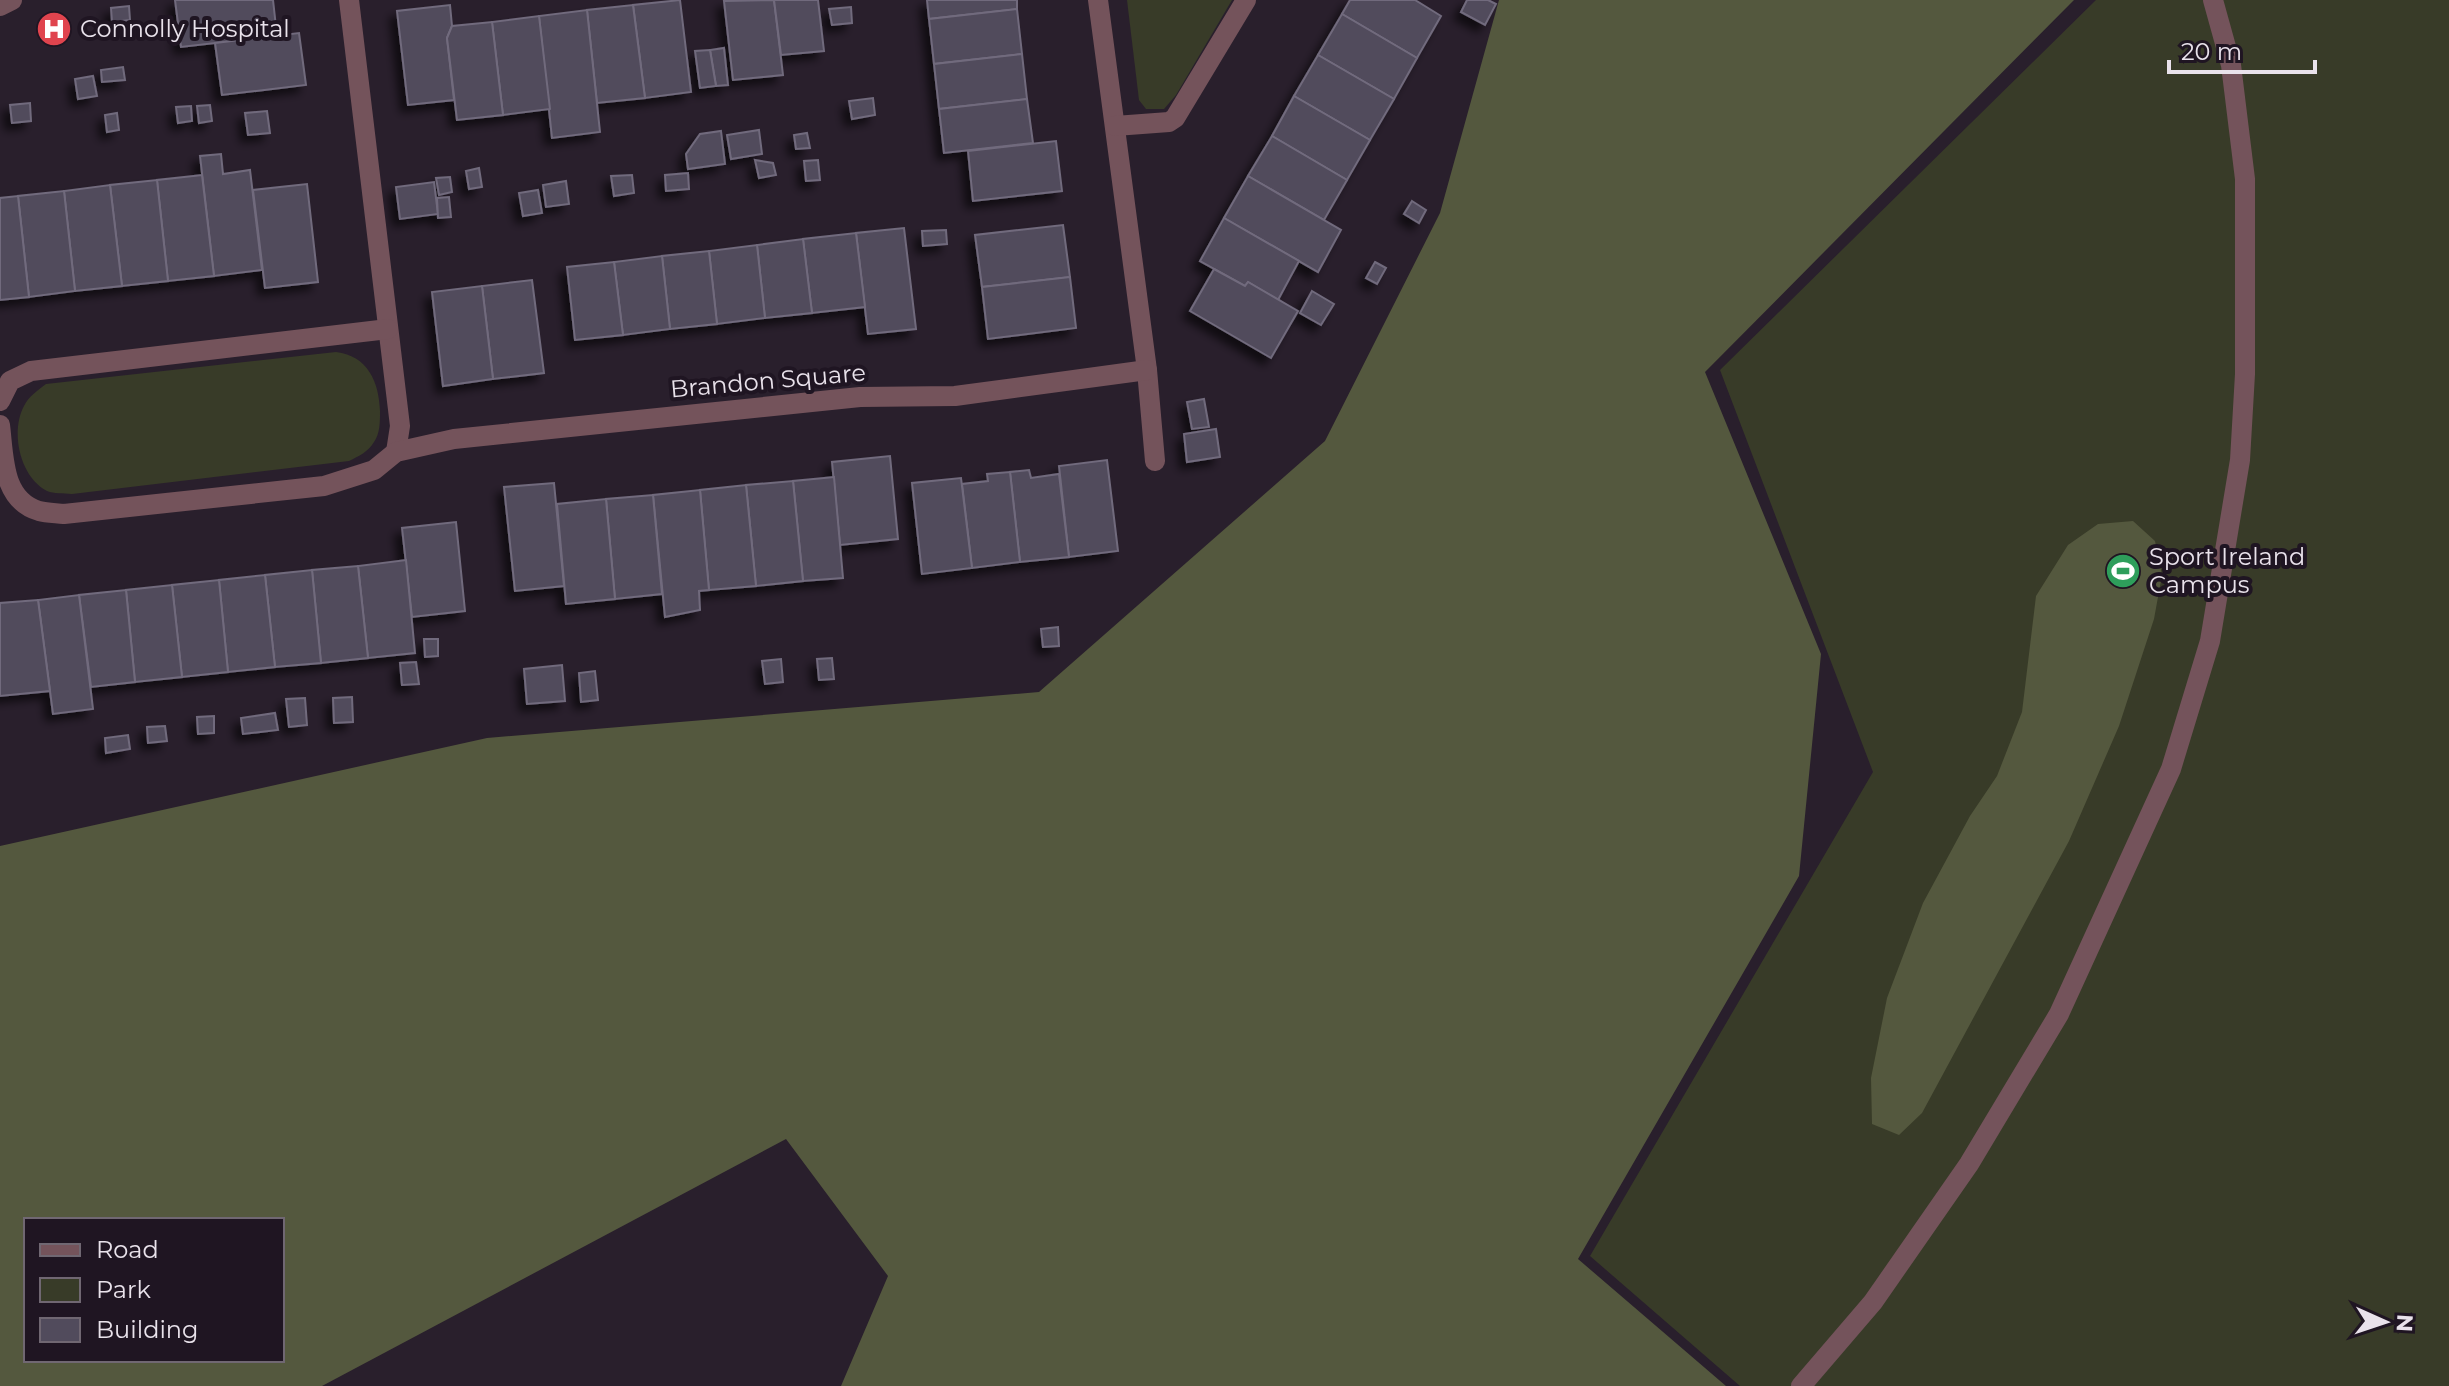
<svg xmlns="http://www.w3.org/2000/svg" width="2449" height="1386" viewBox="0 0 2449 1386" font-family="Montserrat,sans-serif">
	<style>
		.green { fill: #383b28 }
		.forest { fill: #54583e; fill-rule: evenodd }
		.building { fill: #514b5c; stroke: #716b7d; stroke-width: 2; filter: url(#shadow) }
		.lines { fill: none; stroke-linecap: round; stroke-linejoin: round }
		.lane { stroke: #74535b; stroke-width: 20 }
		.street { stroke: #74535b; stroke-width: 20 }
		.labels { text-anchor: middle; stroke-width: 8; stroke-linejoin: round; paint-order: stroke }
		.poi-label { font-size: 24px; fill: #e9e2eb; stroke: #1f1522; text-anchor: start }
		.street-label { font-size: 24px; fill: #e9e2eb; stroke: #1f1522 }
	</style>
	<defs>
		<filter id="shadow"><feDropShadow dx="-7" dy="7" stdDeviation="4" flood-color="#0009"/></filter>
	</defs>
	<rect width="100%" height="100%" fill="#291f2c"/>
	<g class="green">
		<path d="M1127,0H1232L1176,95L1164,109H1146L1139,100Z"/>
		<path d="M2096,0H2449V1386H1740L1590,1256L1873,772L1720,370Z"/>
		<path d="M336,352C368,356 379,382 380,411C380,422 380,434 374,442C368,452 359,456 349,461L72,494C63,493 54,494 47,491C20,477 10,432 24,406C29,396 37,391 46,384Z"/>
	</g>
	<g class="forest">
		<path d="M1499,0H2074L1705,372L1821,654L1799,876L1578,1259L1726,1386H841L888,1276L786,1139L322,1386H0V846L487,738L1039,692L1325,441L1440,213ZM282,1220V1360H26V1220Z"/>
		<path d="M2133,521L2155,541L2162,575L2154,619L2119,726L2069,841L1922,1113L1899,1135L1872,1124L1871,1078L1887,998L1923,903L1970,816L1997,776L2022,712L2036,596L2068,545L2098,524Z"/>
	</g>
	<g class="building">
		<path d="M175,0H273L277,36L181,47Z"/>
		<path d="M680,0L691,92L645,98L633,5Z"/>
		<path d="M774,0L783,75L733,80L724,1Z"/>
		<path d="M774,0H818L824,51L781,55Z"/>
		<path d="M927,0H1017V9L929,19Z"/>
		<path d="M1350,0H1415L1441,16L1417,58L1342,14Z"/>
		<path d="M1467,0H1488L1496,4L1485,25L1461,12Z"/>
		<path d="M450,5L452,26L447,38L454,100L408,105L397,11Z"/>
		<path d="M633,5L645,98L597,103L587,10Z"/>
		<path d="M129,6L130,20L112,22L111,8Z"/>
		<path d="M851,7L852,23L832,25L829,9Z"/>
		<path d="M1017,9L1022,54L934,64L929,19Z"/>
		<path d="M587,10L600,132L552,138L539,16Z"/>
		<path d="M1342,14L1417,58L1394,99L1318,55Z"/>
		<path d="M539,16L550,109L503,115L492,22Z"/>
		<path d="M492,22L503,115L457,120L447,38L452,26Z"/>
		<path d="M299,33L306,85L222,95L215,43Z"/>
		<path d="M724,48L728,85L716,86L710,50Z"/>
		<path d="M710,50L716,86L700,88L695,51Z"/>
		<path d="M1022,54L1027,99L939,109L934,64Z"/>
		<path d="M1318,55L1394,99L1370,140L1294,96Z"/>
		<path d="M123,67L125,80L102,82L101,70Z"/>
		<path d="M93,76L97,96L78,99L75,79Z"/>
		<path d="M1294,96L1370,140L1347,180L1272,136Z"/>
		<path d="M873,98L875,115L852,119L849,101Z"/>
		<path d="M1027,99L1033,143L944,153L939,109Z"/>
		<path d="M30,103L31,121L12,123L10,105Z"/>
		<path d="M210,105L212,121L199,123L197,106Z"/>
		<path d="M191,106L192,121L178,123L176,107Z"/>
		<path d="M267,111L270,133L248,135L245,113Z"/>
		<path d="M117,113L119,130L107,132L105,115Z"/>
		<path d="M759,130L762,154L731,159L727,135Z"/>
		<path d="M721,131L725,164L688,169L686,154L700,134Z"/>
		<path d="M807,133L810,148L796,149L794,135Z"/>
		<path d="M1272,136L1347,180L1324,220L1248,176Z"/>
		<path d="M1056,141L1062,191L973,201L968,151Z"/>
		<path d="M221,154L223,174L250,170L262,270L214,276L200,156Z"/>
		<path d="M755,160L773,163L776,175L759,178Z"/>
		<path d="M818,160L820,180L806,181L804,161Z"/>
		<path d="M479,168L482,187L469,189L466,171Z"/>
		<path d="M688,173L689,189L666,191L665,175Z"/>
		<path d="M202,175L214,276L168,281L157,180Z"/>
		<path d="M632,175L634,193L614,196L611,176Z"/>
		<path d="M1248,176L1341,230L1318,272L1224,218Z"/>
		<path d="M450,177L452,192L439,195L436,178Z"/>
		<path d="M157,180L168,281L122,286L110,185Z"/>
		<path d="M566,181L569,204L546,207L543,185Z"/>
		<path d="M434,182L438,214L400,219L396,187Z"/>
		<path d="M307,184L318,282L265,288L253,190Z"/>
		<path d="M110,185L122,286L75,291L64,191Z"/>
		<path d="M538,190L542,213L523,216L519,193Z"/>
		<path d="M64,191L75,291L29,297L18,196Z"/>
		<path d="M18,196L29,297L0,300V198Z"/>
		<path d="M449,197L451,217L438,218L437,198Z"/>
		<path d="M1412,201L1426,210L1419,223L1404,214Z"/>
		<path d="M1224,218L1299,261L1278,300L1248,282L1245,286L1200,261Z"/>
		<path d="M1063,225L1070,277L982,287L975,235Z"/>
		<path d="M904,228L916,329L868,334L856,233Z"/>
		<path d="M946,230L947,244L923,246L922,231Z"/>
		<path d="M856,233L865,307L812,313L803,239Z"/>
		<path d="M803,239L812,313L765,318L757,245Z"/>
		<path d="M757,245L765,318L717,324L709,251Z"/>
		<path d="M709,251L717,324L670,329L662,256Z"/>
		<path d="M662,256L670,329L623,335L614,262Z"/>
		<path d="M614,262L623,335L575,340L567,267Z"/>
		<path d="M1375,262L1386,268L1377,284L1366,278Z"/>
		<path d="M1214,269L1245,286L1248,282L1298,311L1271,358L1190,311Z"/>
		<path d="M1070,277L1076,328L988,339L982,287Z"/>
		<path d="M532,280L544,373L493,379L482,286Z"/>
		<path d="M482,286L493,379L443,386L432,292Z"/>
		<path d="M1312,291L1334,304L1321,325L1300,313Z"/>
		<path d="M1204,399L1209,427L1192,429L1187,402Z"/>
		<path d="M1216,429L1220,457L1187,462L1184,434Z"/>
		<path d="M890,456L898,539L840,545L832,462Z"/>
		<path d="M1107,460L1118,551L1069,557L1059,466Z"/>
		<path d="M1029,470L1031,478L1059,474L1069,557L1020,562L1010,472Z"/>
		<path d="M1010,472L1020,562L972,568L962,484L988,481L987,474Z"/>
		<path d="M834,477L843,578L803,581L793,481Z"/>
		<path d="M961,478L972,568L922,574L912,483Z"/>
		<path d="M793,481L803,581L756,586L746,485Z"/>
		<path d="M554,483L564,586L515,591L504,487Z"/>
		<path d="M746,485L756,586L709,590L700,490Z"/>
		<path d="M700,490L709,590L699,591L700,610L665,617L653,495Z"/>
		<path d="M653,495L662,594L615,599L606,499Z"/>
		<path d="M606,499L615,599L566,604L557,504Z"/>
		<path d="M456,522L465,611L412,617L402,528Z"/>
		<path d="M406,560L415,653L368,658L358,566Z"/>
		<path d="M358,566L368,658L321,663L312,570Z"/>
		<path d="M312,570L321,663L275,667L265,575Z"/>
		<path d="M265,575L275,667L228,672L219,580Z"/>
		<path d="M219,580L228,672L182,677L172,585Z"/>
		<path d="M172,585L182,677L135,682L126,590Z"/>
		<path d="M126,590L135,682L91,687L79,595Z"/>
		<path d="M79,595L93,709L53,714L38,600Z"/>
		<path d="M38,600L50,691L0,696V603Z"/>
		<path d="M1058,627L1059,646L1043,647L1041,629Z"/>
		<path d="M424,639H438V656L425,657Z"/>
		<path d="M832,658L834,679L819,680L817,659Z"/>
		<path d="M781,659L783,682L765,684L762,661Z"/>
		<path d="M416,662L419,684L402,685L400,663Z"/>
		<path d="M562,665L565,701L527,704L524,669Z"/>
		<path d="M595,671L598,700L581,702L579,673Z"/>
		<path d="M352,697L353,722L334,723L333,698Z"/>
		<path d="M305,698L307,725L289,727L286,699Z"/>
		<path d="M275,713L278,730L243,734L241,718Z"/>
		<path d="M214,716V733L198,734L197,717Z"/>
		<path d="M165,726L167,741L148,743L147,727Z"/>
		<path d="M128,735L130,749L106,753L105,738Z"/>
	</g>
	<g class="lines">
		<g class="lane">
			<path d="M0,6L12,0"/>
			<path d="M1801,1386L1873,1302L1969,1164L2059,1014L2171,769L2210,641L2240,460L2245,374V179L2231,65L2213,0"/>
		</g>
		<g class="street">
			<path d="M349,0L400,426L396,452"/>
			<path d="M1098,0L1147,370L1155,461"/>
			<path d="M1115,126L1169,122L1175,118L1246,0"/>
			<path d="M0,401L10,381L31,371L388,329"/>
			<path d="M0,425C4,457 2,500 39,511C47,513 56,513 64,514L324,486L374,470L396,452L454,439L860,397L955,396L1147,370"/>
		</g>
	</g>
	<defs>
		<g id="hospital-disc" transform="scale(1.8)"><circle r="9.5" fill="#e0444e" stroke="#1f1522"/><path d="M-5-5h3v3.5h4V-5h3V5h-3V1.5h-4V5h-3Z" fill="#fff"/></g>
		<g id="stadium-disc" transform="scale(1.8)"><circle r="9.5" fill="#2e9e5b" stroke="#1f1522"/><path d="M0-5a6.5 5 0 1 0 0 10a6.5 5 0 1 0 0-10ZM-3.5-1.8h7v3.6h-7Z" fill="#fff"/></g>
	</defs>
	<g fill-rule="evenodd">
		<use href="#hospital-disc" x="54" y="29"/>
		<use href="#stadium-disc" x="2123" y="571"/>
	</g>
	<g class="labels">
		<g class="poi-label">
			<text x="80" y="37">Connolly Hospital</text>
			<text x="2149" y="565">Sport Ireland<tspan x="2149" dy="28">Campus</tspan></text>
		</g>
		<g class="street-label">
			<text transform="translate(768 381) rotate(-5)" y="8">Brandon Square</text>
		</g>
	</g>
	<rect x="24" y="1218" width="260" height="144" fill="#1f1522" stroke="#706772" stroke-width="2"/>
	<rect x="40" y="1244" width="40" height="12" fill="#74535b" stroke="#706772" stroke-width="2"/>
	<text x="96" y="1258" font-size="24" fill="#e9e2eb">Road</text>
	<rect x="40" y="1278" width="40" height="24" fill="#383b28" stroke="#706772" stroke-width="2"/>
	<text x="96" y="1298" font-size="24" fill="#e9e2eb">Park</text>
	<rect x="40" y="1318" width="40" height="24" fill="#514b5c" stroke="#706772" stroke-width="2"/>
	<text x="96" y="1338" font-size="24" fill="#e9e2eb">Building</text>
	<g transform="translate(2385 1322) rotate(93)" stroke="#1f1522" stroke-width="6" paint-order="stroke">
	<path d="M0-6L14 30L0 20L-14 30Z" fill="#e9e2eb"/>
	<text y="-12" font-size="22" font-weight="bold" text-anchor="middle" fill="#e9e2eb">N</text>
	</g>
	<path d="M2169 60v12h146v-12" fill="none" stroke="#e9e2eb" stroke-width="4"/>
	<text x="2181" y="60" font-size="24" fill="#e9e2eb" stroke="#1f1522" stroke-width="6" paint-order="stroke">20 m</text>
</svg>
